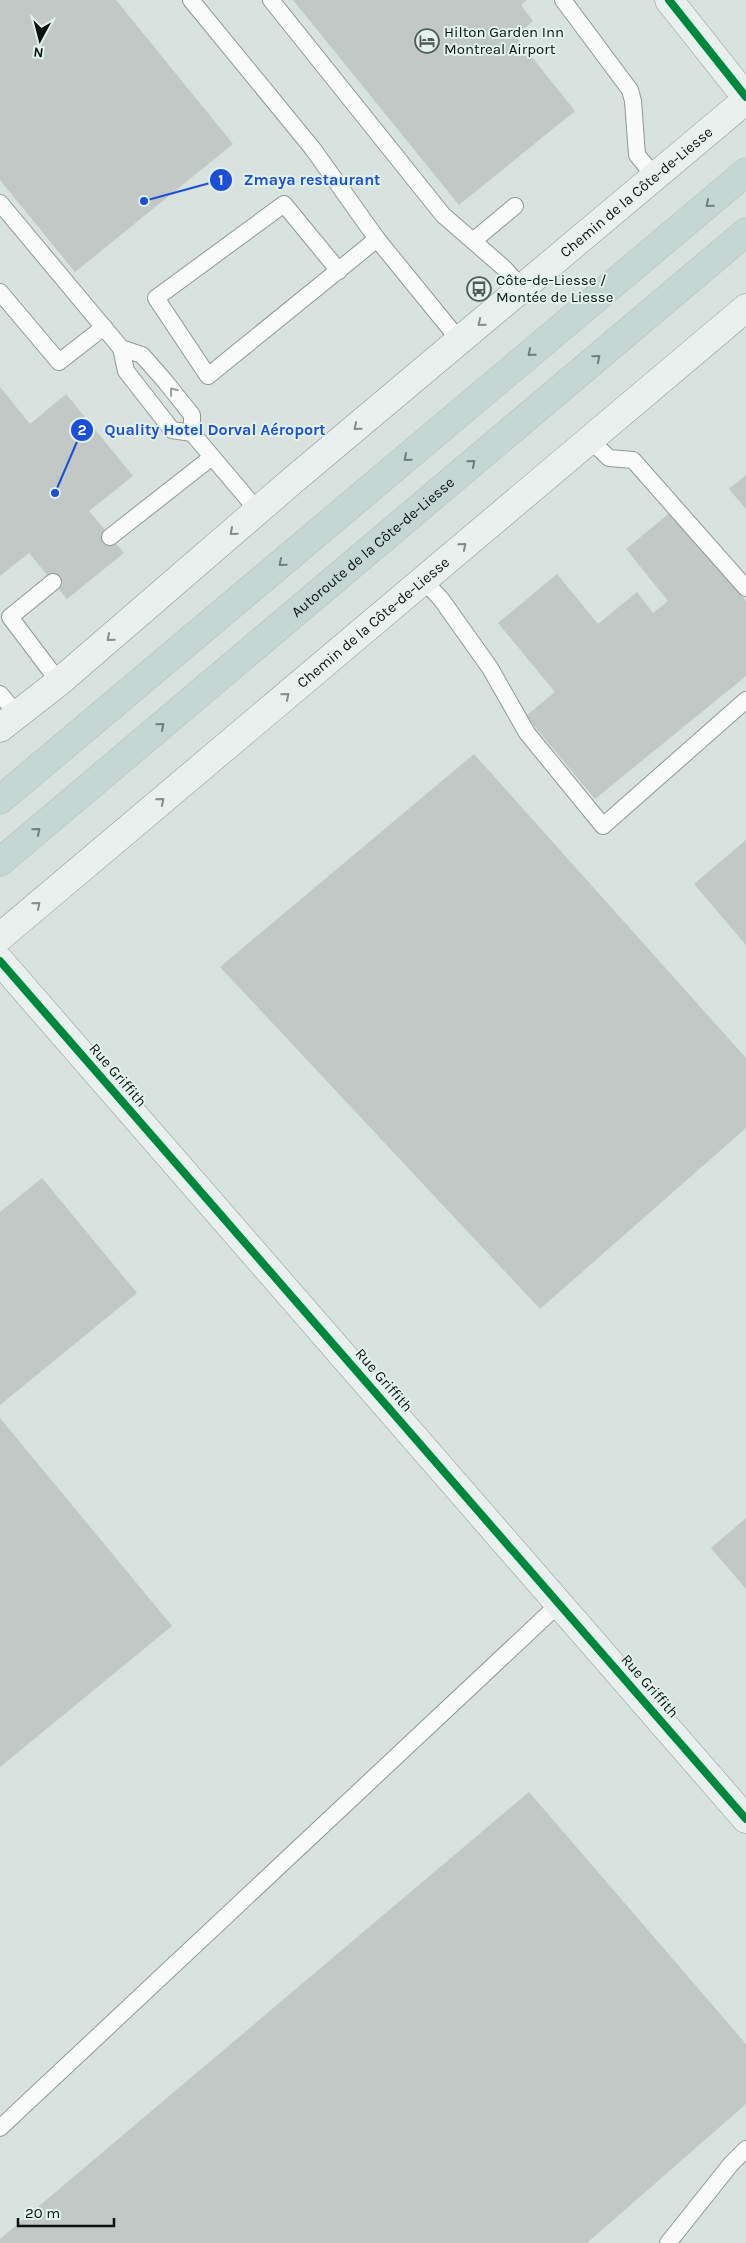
<svg xmlns="http://www.w3.org/2000/svg" width="746" height="2243" viewBox="0 0 746 2243" font-family="Karla,sans-serif">
	<style>
		.building { fill: #c1c8c6 }
		.lines { fill: none; stroke-linecap: round; stroke-linejoin: round }
		.lane-casing { stroke: #909795; stroke-width: 18 }
		.secondary-casing { stroke: #909795; stroke-width: 29 }
		.highway-casing { stroke: #b7bcbb; stroke-width: 29 }
		.lane { stroke: #f9fbfa; stroke-width: 16 }
		.secondary { stroke: #eaf0ee; stroke-width: 28 }
		.highway { stroke: #c5d7d3; stroke-width: 28 }
		.cycleway-casing { stroke: #e2f2ed; stroke-width: 11 }
		.cycleway { stroke: #00873e; stroke-width: 8 }
		.oneway { stroke: #727e7b }
		.oneway2 { stroke: #868c8a }
		.oneway3 { stroke: #9a9e9c }
		.labels { text-anchor: middle; stroke-width: 4; stroke-linejoin: round; paint-order: stroke }
		.poi-label { font-size: 15px; fill: #0c1210; stroke: #e2f2ed; text-anchor: start }
		.street-label { font-size: 15px; fill: #0c1210; stroke: #e2f2ed }
		.leader { fill: none; stroke: #1d4ed8; stroke-width: 2 }
		.callout-dot { fill: #1d4ed8; stroke: #e2f2ed; stroke-width: 2 }
		.mark-label { font-size: 15px; text-anchor: middle; font-weight: bold; fill: #fff }
		.callout-label { font-size: 16px; text-anchor: middle; font-weight: bold; fill: #1d4ed8; stroke: #e2f2ed; stroke-width: 4; stroke-linejoin: round; paint-order: stroke }
	</style>
	<rect width="100%" height="100%" fill="#d8e2df"/>
	<g class="building">
		<path d="M0,0H116L233,144L75,272L0,180Z"/>
		<path d="M293,0H527L521,5L533,21L515,36L575,111L459,205Z"/>
		<path d="M0,387L30,424L66,394L133,476L89,511L124,553L67,599L29,553L0,576Z"/>
		<path d="M746,475V509L729,489Z"/>
		<path d="M672,511L746,601V676L595,799L526,716L555,692L498,623L557,574L598,624L637,592L653,613L668,601L626,549Z"/>
		<path d="M474,754L746,1058V1128L540,1309L220,967Z"/>
		<path d="M746,840V945L694,884Z"/>
		<path d="M42,1178L137,1293L0,1405V1212Z"/>
		<path d="M0,1418L172,1626L0,1767Z"/>
		<path d="M746,1518V1589L711,1548Z"/>
		<path d="M529,1792L746,2044V2104L587,2243H0V2239Z"/>
	</g>
	<g class="lines">
		<g class="lane-casing">
			<g id="lane">
				<path d="M191,0L313,149L377,239L460,341"/>
				<path d="M271,0L443,215L504,268L522,288"/>
				<path d="M563,0L630,90L633,101L637,155L655,177"/>
				<path d="M0,203L121,348"/>
				<path d="M473,241L515,206"/>
				<path d="M339,271L284,204L156,298L208,376L377,239"/>
				<path d="M0,292L59,362L104,327"/>
				<path d="M192,433L172,430L126,371L121,348L142,355L164,380L192,415V433L258,511"/>
				<path d="M589,439L609,458L633,460L746,588"/>
				<path d="M110,537L212,457"/>
				<path d="M423,580L441,599L490,668L527,733L603,826L746,700"/>
				<path d="M53,582L10,617L59,682"/>
				<path d="M0,694L17,714"/>
				<path d="M0,2128L560,1603"/>
				<path d="M668,2243L731,2164L746,2149"/>
			</g>
		</g>
		<g class="secondary-casing">
			<g id="secondary">
				<path d="M669,0L746,97"/>
				<path id="s1" d="M0,728L59,682L292,481L746,100"/>
				<path id="s2" d="M0,937L746,308"/>
				<path d="M0,961L746,1819"/>
			</g>
		</g>
		<g class="highway-casing">
			<g id="highway">
				<path d="M0,800L746,172"/>
				<path id="s3" d="M0,862L746,232"/>
			</g>
		</g>
		<use href="#lane" class="lane"/>
		<use href="#secondary" class="secondary"/>
		<use href="#highway" class="highway"/>
		<g class="cycleway-casing">
			<g id="cycleway">
				<path d="M669,0L746,97"/>
				<path d="M0,961L746,1819"/>
			</g>
		</g>
		<use href="#cycleway" class="cycleway"/>
	</g>
	<defs><path id="oneway-chevron" d="M-2-3.5L2.5 0L-2 3.5" fill="none" stroke-width="1.6" stroke-linecap="round" stroke-linejoin="round" transform="scale(1.25)"/></defs>
	<g class="oneway">
		<use href="#oneway-chevron" transform="translate(709 204) rotate(140)"/>
		<use href="#oneway-chevron" transform="translate(531 353) rotate(140)"/>
		<use href="#oneway-chevron" transform="translate(597 358) rotate(-40)"/>
		<use href="#oneway-chevron" transform="translate(407 458) rotate(140)"/>
		<use href="#oneway-chevron" transform="translate(472 463) rotate(-40)"/>
		<use href="#oneway-chevron" transform="translate(282 563) rotate(140)"/>
		<use href="#oneway-chevron" transform="translate(161 726) rotate(-40)"/>
		<use href="#oneway-chevron" transform="translate(37 831) rotate(-40)"/>
	</g>
	<g class="oneway2">
		<use href="#oneway-chevron" transform="translate(481 323) rotate(140)"/>
		<use href="#oneway-chevron" transform="translate(357 427) rotate(140)"/>
		<use href="#oneway-chevron" transform="translate(233 532) rotate(139)"/>
		<use href="#oneway-chevron" transform="translate(463 546) rotate(-40)"/>
		<use href="#oneway-chevron" transform="translate(110 638) rotate(139)"/>
		<use href="#oneway-chevron" transform="translate(286 696) rotate(-40)"/>
		<use href="#oneway-chevron" transform="translate(161 801) rotate(-40)"/>
		<use href="#oneway-chevron" transform="translate(37 905) rotate(-40)"/>
	</g>
	<use class="oneway3" href="#oneway-chevron" transform="translate(173 391) rotate(-128)"/>
	<defs>
		<g id="hotel-ring" transform="scale(1.25)"><circle r="9.5" fill="#e2f2ed" stroke="#535b58" stroke-width="1.5"/><path d="M-6-4.5h1.5V1H6V5H4.5V3h-9V5H-6ZM-4 0a1.8 1.8 0 1 1 3.6 0ZM.5 0V-2.5h3Q6-2.5 6 0Z" fill="#535b58"/></g>
		<g id="bus-ring" transform="scale(1.25)"><circle r="9.5" fill="#e2f2ed" stroke="#535b58" stroke-width="1.5"/><path d="M-5-6H5V4H4V6H2V4H-2V6H-4V4H-5ZM-3.5-4V0h7V-4ZM-3.5 1.2v1.5H-2V1.2ZM2 1.2v1.5H3.5V1.2Z" fill="#535b58"/></g>
	</defs>
	<g fill-rule="evenodd">
		<use href="#hotel-ring" x="427" y="41"/>
		<use href="#bus-ring" x="479" y="289"/>
	</g>
	<g class="labels">
		<g class="poi-label">
			<text x="444" y="37">Hilton Garden Inn<tspan x="444" dy="17">Montreal Airport</tspan></text>
			<text x="496" y="285">Côte-de-Liesse /<tspan x="496" dy="17">Montée de Liesse</tspan></text>
		</g>
		<g class="street-label">
			<text dy="5" stroke="none"><textPath href="#s1" startOffset="832">Chemin de la Côte-de-Liesse</textPath></text>
			<text dy="5" stroke="none"><textPath href="#s3" startOffset="488">Autoroute de la Côte-de-Liesse</textPath></text>
			<text dy="5" stroke="none"><textPath href="#s2" startOffset="488">Chemin de la Côte-de-Liesse</textPath></text>
			<text transform="translate(118 1075) rotate(49)" y="5">Rue Griffith</text>
			<text transform="translate(384 1380) rotate(49)" y="5">Rue Griffith</text>
			<text transform="translate(650 1686) rotate(49)" y="5">Rue Griffith</text>
		</g>
	</g>
	<path class="leader" d="M144 201L221 180M55 493L82 430"/>
	<g class="callout-dot">
		<circle cx="144" cy="201" r="5"/>
		<circle cx="55" cy="493" r="5"/>
		<circle cx="221" cy="180" r="12"/>
		<circle cx="82" cy="430" r="12"/>
	</g>
	<g class="mark-label">
		<text x="221" y="185">1</text>
		<text x="82" y="435">2</text>
	</g>
	<g class="callout-label">
		<text x="312" y="185">Zmaya restaurant</text>
		<text x="215" y="435">Quality Hotel Dorval Aéroport</text>
	</g>
	<g transform="translate(40 40) rotate(187)" stroke="#e2f2ed" stroke-width="4" paint-order="stroke">
	<path d="M0-4L9 19L0 12L-9 19Z" fill="#0c1210"/>
	<text y="-8" font-size="14" font-weight="bold" text-anchor="middle" fill="#0c1210">N</text>
	</g>
	<path d="M18 2218v8h96v-8" fill="none" stroke="#0c1210" stroke-width="2.5"/>
	<text x="25" y="2218" font-size="15" fill="#0c1210" stroke="#e2f2ed" stroke-width="4" paint-order="stroke">20 m</text>
</svg>
